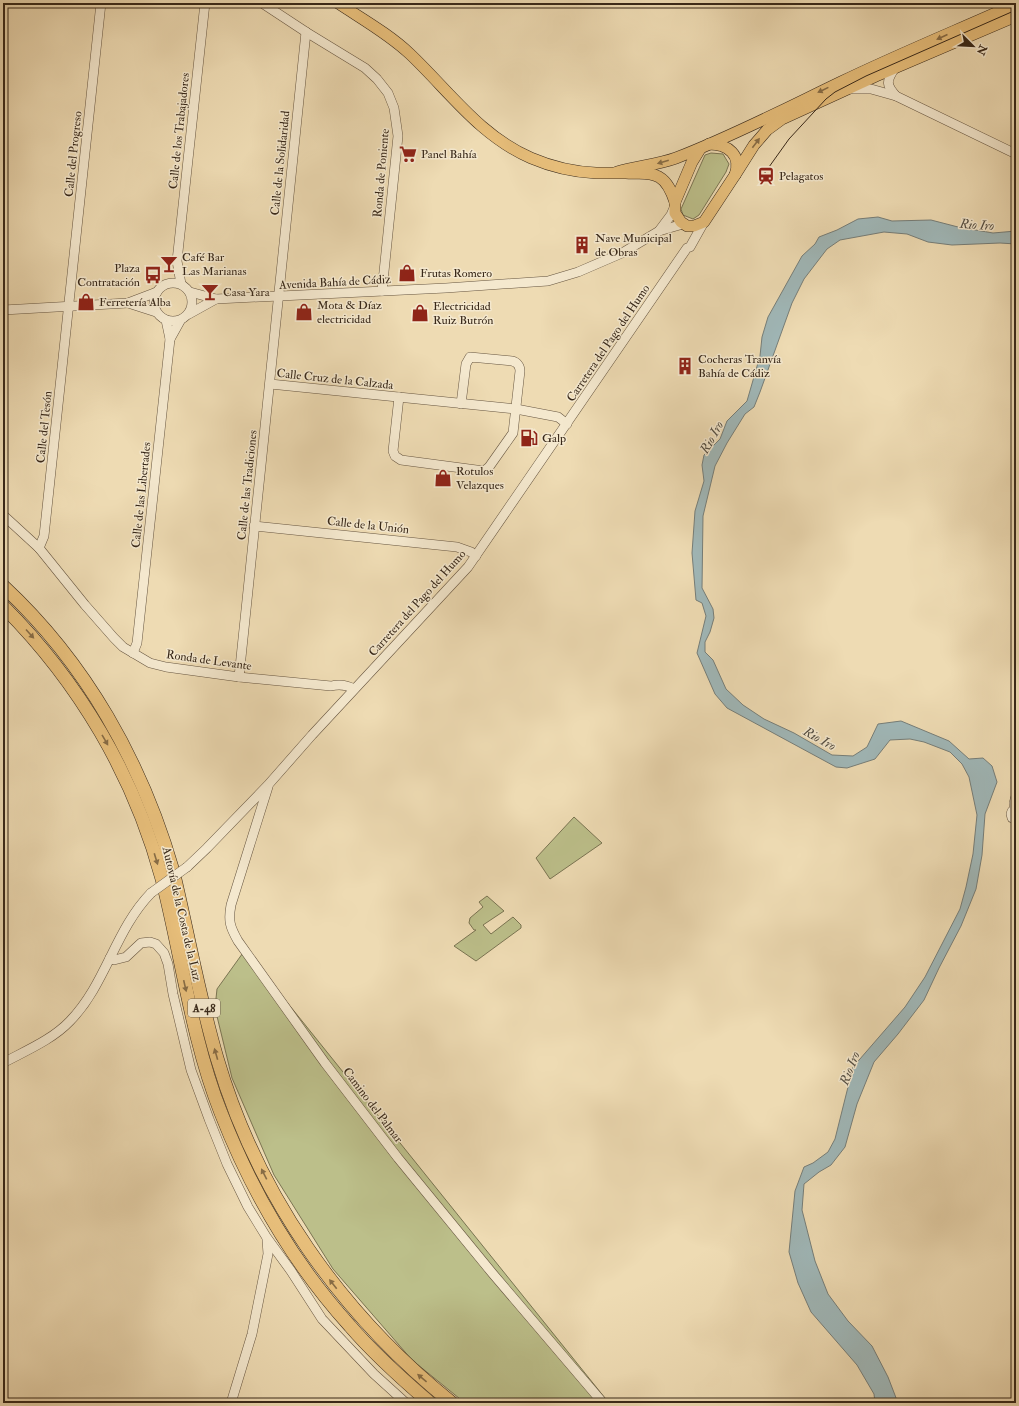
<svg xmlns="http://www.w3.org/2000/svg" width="1019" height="1406" viewBox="0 0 1019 1406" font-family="'IM FELL Double Pica',serif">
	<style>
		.green { fill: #bcbf8a; stroke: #7a7452 }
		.water { fill: #a0b8b9; stroke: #767e79 }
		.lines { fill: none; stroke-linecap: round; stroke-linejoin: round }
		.minor-casing { stroke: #665540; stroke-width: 10 }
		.major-casing { stroke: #382819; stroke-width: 12 }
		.highway-casing { stroke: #382819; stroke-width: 14 }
		.minor { stroke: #f4e8ce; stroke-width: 9 }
		.major { stroke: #e7be7a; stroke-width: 11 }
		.highway { stroke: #e7be7a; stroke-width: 13 }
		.tram { stroke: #382819; stroke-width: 1 }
		.minor-bridge-casing { stroke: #665540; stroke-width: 10; stroke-linecap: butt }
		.minor-bridge { stroke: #f4e8ce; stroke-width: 9 }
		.oneway { fill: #876c45 }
		.labels { text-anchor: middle; stroke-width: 3; stroke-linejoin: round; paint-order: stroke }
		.shield { fill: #f4e8ce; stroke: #70624f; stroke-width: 1 }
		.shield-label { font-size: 11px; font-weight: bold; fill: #382819 }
		.street-label { font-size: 12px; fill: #382819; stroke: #f4e8ce }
		.poi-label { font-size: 12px; fill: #382819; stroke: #f4e8ce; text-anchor: start }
		.water-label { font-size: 13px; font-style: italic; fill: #524c41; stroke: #f4e8ce }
	</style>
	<rect width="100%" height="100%" fill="#eedbb3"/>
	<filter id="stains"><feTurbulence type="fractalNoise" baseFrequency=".005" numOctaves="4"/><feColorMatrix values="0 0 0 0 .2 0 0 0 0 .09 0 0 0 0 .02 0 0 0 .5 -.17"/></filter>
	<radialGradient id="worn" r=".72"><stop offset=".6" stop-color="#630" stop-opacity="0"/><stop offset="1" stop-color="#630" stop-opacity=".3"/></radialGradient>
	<g class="green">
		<path d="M711,153L723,154L729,164L726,172L699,215L693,219L683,215L681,209L705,155Z"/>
		<path d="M574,817L602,843L550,879L536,858Z"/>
		<path d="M487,896L504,911L483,925L491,934L513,917L521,925V928L476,961L454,946L476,930H474L469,923L470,918L483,907L479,902Z"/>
		<path d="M245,950L609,1403H465L412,1360L333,1269L274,1175L232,1078L215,1008L217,989Z"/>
	</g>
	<path class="water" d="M878,217L892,221L931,220L958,227L993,233L1016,231V244L1000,243L952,245L928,242L907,234L884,232L840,240L827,249L804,279L792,303L760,392L754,407L745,414L727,443L715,466L703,516L702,588L713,609L714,618L710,632L705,642V652L713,660L726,689L743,705L764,719L794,733L832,755L853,756L867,747L878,724L901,721L949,741L969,759L983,758L992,766L997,782L985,814L982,855L976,889L961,926L939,968L924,1000L898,1034L874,1062L857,1104L845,1147L831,1165L819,1172L804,1184L802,1210L815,1261L828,1294L848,1321L872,1346L888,1377L898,1403H875L874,1394L857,1365L811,1312L798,1283L789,1252L795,1191L804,1167L813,1163L828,1152L835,1139L853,1067L905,1007L925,977L960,909L966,887L973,854L977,815L969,777L962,764L950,752L924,742L910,739L890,740L875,759L847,768L836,767L727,708L715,694L697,653L706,616L702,603L696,600L692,553L695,511L704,481L702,465L704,455L720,439L727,421L747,401L760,356L762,337L768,317L802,256L815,244L819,237L837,230L858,219Z"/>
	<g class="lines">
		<g class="minor-casing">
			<g id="minor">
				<path d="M262,3L306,32L365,68L377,79L388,93L394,108L398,136L382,291"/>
				<path d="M895,68C886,81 886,85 896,96"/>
				<path d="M850,89H871L896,96L1016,154"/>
				<path d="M659,231L683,224"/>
				<circle cx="173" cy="302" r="19"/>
				<path d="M181,284L177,261L205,3"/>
				<path d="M190,292L216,299L446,288L548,281L578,272L622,253L659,231L671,215L674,208"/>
				<path d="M128,303L156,312"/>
				<path d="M3,310L128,303L157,292"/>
				<path d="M189,314L216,299"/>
				<path d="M170,339L180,321"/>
				<path d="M270,384L516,409L558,417L567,424"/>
				<path d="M399,397L393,451L395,456L401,460L484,471L489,467L513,433L520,371C520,366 517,362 512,361L470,357L466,364L461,404"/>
				<path d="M3,515L39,548L85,605L114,638L123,647L150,663L166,667L239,677L331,686C339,684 347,685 354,689"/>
				<path d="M254,526L457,547L471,552L476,556"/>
				<path d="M39,548L44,536L101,3"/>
				<path d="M133,653L137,643L170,339L166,320"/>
				<path d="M239,677L306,32"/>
				<path d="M268,787L231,905C228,921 230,927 238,941L325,1063L398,1158L493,1274L603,1403"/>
				<path d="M1015,810L1014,803L1016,796"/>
				<path d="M1016,810L1012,811L1011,814L1012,818L1016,819"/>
				<path d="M187,867L207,848L268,785L312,735L468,567L687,248L690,247L704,222"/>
				<path d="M110,958L114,960L126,957L141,943L150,942L156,944L164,953L168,964L173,994L191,1070L209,1119L227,1164L248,1207L267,1238L291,1271L322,1319L374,1374L406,1403"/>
				<path d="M3,1063C25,1051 52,1040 70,1021C106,984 115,930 151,893"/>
				<path d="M231,1403L252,1334L268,1254L267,1240"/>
			</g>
		</g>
		<g class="major-casing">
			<g id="major">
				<path d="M338,3C362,19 389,34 410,54C449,91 480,136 531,158C552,167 574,172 596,173C606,173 616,173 626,173C638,174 649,171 659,177C668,182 672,193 675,202"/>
				<path d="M700,149L692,162L675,202V213L681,222L687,226H694L704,222L735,175C742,155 728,144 709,144"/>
				<path d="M617,172C637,166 657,165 676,158C733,136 787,108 841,82C899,54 958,30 1016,4"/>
				<path d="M735,175L754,145L761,137L767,130L782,119L876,76L1016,16"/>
			</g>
		</g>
		<g class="highway-casing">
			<g id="highway">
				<path d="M3,586C86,663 142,763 173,871C188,933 199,997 217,1058C257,1195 341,1314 452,1403"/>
				<path d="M3,606C79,682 134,775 162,879C182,957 191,1037 221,1113C251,1190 294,1264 350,1326C374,1354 402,1379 430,1403"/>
			</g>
		</g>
		<use href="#minor" class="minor"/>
		<use href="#major" class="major"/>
		<use href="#highway" class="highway"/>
		<path class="tram" d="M764,174L789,139L826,99L835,92L866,76L1016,10"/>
		<g class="minor-bridge-casing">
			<path id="minor-bridge" d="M151,893L187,867"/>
		</g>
		<use href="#minor-bridge" class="minor-bridge"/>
	</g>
	<defs><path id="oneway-solid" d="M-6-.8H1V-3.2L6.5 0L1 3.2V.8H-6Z"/></defs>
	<g class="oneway">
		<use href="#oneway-solid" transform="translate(942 37) rotate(156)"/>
		<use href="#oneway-solid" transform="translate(823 90) rotate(154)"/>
		<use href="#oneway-solid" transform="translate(756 143) rotate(-53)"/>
		<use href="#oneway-solid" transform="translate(663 162) rotate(164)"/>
		<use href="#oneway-solid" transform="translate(30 634) rotate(48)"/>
		<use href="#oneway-solid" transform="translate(105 740) rotate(60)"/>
		<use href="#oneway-solid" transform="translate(156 859) rotate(73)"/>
		<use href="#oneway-solid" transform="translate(185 986) rotate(77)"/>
		<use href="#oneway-solid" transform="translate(216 1054) rotate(-106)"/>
		<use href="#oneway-solid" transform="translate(264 1174) rotate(-117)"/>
		<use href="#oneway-solid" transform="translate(333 1284) rotate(-128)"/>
		<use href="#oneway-solid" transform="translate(422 1378) rotate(-140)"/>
	</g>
	<defs>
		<g id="supermarket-bare" transform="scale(1.38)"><path d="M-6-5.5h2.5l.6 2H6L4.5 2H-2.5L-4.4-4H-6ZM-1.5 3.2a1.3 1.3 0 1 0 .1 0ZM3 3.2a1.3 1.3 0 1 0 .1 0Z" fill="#8f2418" stroke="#f4e8ce" stroke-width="2.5" paint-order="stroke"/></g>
		<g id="station-bare" transform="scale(1.38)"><path d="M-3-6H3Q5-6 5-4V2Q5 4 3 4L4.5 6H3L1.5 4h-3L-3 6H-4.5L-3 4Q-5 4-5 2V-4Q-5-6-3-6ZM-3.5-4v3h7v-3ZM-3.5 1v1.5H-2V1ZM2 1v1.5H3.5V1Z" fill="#8f2418" stroke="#f4e8ce" stroke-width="2.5" paint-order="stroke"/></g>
		<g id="building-bare" transform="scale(1.38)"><path d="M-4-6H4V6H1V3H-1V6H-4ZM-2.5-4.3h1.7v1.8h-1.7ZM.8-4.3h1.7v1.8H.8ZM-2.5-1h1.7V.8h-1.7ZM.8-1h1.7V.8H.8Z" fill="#8f2418" stroke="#f4e8ce" stroke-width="2.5" paint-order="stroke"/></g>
		<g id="bar-bare" transform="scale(1.38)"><path d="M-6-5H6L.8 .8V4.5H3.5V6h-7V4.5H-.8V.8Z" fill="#8f2418" stroke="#f4e8ce" stroke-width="2.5" paint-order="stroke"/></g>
		<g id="shop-bare" transform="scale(1.38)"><path d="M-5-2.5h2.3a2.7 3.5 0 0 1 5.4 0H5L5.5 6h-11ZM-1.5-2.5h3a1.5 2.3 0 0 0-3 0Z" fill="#8f2418" stroke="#f4e8ce" stroke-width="2.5" paint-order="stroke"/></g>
		<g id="bus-bare" transform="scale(1.38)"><path d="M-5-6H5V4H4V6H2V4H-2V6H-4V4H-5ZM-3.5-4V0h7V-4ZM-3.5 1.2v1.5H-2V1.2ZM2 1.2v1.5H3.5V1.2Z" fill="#8f2418" stroke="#f4e8ce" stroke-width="2.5" paint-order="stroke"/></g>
		<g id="fuel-bare" transform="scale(1.38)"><path d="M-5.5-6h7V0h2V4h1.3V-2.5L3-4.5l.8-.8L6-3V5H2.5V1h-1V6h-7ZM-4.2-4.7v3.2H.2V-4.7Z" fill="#8f2418" stroke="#f4e8ce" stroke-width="2.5" paint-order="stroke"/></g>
	</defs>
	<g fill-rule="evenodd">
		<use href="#supermarket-bare" x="408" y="154"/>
		<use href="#station-bare" x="766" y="176"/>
		<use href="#building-bare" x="582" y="245"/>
		<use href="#bar-bare" x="169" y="264"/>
		<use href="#shop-bare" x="407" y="273"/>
		<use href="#bus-bare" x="153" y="275"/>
		<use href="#bar-bare" x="210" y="292"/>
		<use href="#shop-bare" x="86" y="302"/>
		<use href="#shop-bare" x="304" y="312"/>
		<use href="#shop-bare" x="420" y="313"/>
		<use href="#building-bare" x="685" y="366"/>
		<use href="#fuel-bare" x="529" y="438"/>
		<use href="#shop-bare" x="443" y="478"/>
	</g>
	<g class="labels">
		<rect class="shield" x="188" y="999" width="32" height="18" rx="3"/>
		<g class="shield-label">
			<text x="204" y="1012">A-48</text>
		</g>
		<g class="street-label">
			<text transform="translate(179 131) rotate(-84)" y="4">Calle de los Trabajadores</text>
			<text transform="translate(73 154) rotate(-84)" y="4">Calle del Progreso</text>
			<text transform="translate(280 163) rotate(-84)" y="4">Calle de la Solidaridad</text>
			<text transform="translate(381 173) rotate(-85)" y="4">Ronda de Poniente</text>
			<text transform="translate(335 282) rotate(-3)" y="4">Avenida Bahía de Cádiz</text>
			<text transform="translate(608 343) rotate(-56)" y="4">Carretera del Pago del Humo</text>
			<text transform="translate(335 379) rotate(6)" y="4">Calle Cruz de la Calzada</text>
			<text transform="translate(44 427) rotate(-84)" y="4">Calle del Tesón</text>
			<text transform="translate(247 485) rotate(-84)" y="4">Calle de las Tradiciones</text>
			<text transform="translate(141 495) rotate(-84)" y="4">Calle de las Libertades</text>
			<text transform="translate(368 525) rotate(6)" y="4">Calle de la Unión</text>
			<text transform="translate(417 603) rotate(-48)" y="4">Carretera del Pago del Humo</text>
			<text transform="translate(209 660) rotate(8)" y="4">Ronda de Levante</text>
			<text transform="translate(182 914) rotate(77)" y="4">Autovía de la Costa de la Luz</text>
			<text transform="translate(373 1105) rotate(53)" y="4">Camino del Palmar</text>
		</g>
		<g class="poi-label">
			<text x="421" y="158">Panel Bahía</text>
			<text x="779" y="180">Pelagatos</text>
			<text x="595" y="242">Nave Municipal<tspan x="595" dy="14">de Obras</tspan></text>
			<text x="182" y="261">Café Bar<tspan x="182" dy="14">Las Marianas</tspan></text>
			<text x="140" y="272" text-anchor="end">Plaza<tspan x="140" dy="14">Contratación</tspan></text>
			<text x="420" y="277">Frutas Romero</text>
			<text x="223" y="296">Casa Yara</text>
			<text x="99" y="306">Ferretería Alba</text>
			<text x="317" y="309">Mota &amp; Díaz<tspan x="317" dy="14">electricidad</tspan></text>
			<text x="433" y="310">Electricidad<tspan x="433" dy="14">Ruiz Butrón</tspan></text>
			<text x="698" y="363">Cocheras Tranvía<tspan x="698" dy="14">Bahía de Cádiz</tspan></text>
			<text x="542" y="442">Galp</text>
			<text x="456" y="475">Rotulos<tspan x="456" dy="14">Velazques</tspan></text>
		</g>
		<g class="water-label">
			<text transform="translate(977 224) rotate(4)" y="5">Rio Iro</text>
			<text transform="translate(711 437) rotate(-61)" y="5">Rio Iro</text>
			<text transform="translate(820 738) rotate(29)" y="5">Rio Iro</text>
			<text transform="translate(849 1068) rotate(-69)" y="5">Rio Iro</text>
		</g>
	</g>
	<rect width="1019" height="1406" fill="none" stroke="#eedbb3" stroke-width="16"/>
	<rect x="4" y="4" width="1011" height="1398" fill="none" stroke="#382819" stroke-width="2"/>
	<rect x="8" y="8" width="1003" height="1390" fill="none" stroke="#382819"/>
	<g transform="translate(973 46) rotate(114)" stroke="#f4e8ce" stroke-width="3" paint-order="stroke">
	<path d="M0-3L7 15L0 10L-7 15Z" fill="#382819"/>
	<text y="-6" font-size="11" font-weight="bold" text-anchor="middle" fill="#382819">N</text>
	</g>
	<rect width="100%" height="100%" filter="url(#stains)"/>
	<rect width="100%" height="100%" fill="url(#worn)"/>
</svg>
